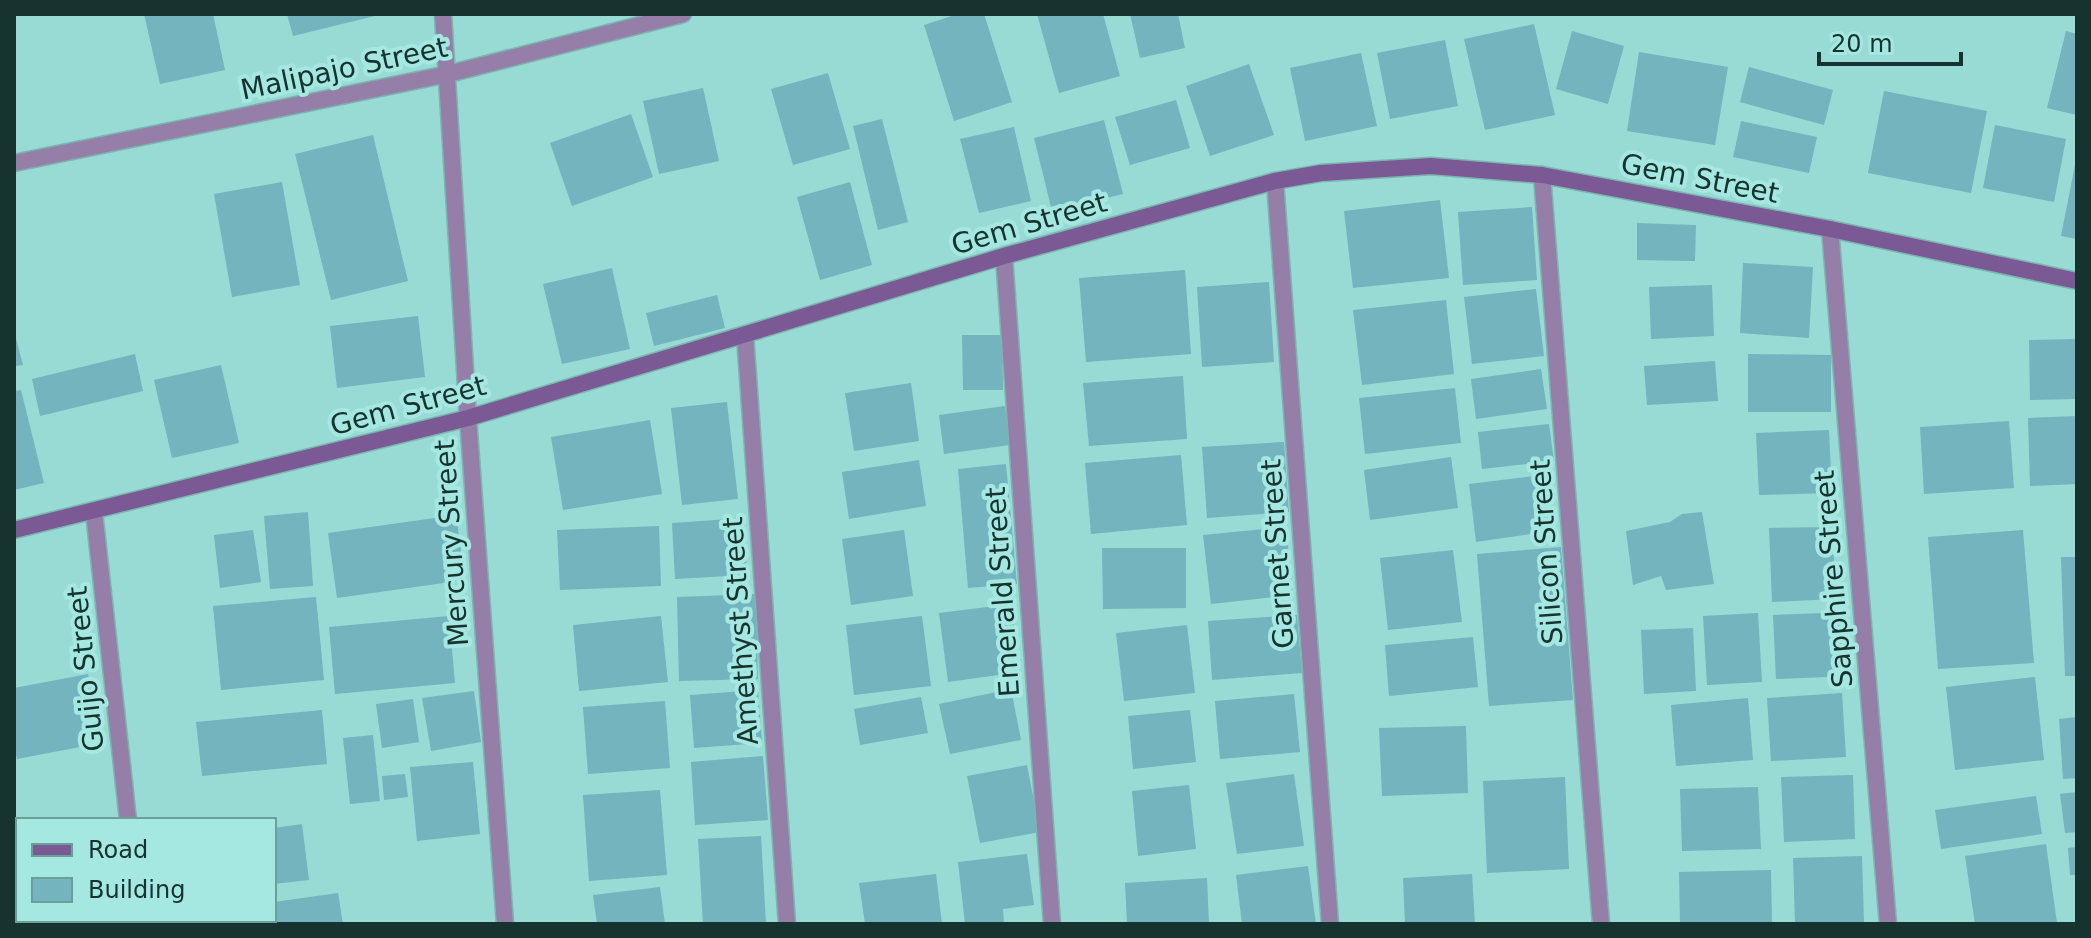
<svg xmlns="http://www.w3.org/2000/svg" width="2091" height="938" viewBox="0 0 2091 938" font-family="'DejaVu Sans',sans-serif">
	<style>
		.building { fill: #73b4be }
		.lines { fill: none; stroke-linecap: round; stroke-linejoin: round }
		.street-casing { stroke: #7cb5b0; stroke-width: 19 }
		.secondary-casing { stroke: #7cb5b0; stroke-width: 19 }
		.street { stroke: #957fa8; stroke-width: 16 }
		.secondary { stroke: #7a5994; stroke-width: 16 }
		.labels { text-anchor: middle; stroke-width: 8; stroke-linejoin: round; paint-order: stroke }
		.street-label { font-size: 28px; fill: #173330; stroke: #a5e7e1 }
	</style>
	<rect width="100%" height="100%" fill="#98dad4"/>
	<g class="building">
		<path d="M144,14H213L225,70L160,84Z"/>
		<path d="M287,14H379V15L293,36Z"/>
		<path d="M958,14H984L1012,102L954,121L924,25Z"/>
		<path d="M1037,14H1103L1120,76L1059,93Z"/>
		<path d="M1130,14H1178L1185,48L1140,58Z"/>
		<path d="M1534,24L1555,115L1485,130L1464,39Z"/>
		<path d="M1572,31L1624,46L1608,104L1556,89Z"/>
		<path d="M2066,31L2077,34V115L2047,108Z"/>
		<path d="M1445,40L1458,106L1390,119L1377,53Z"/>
		<path d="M1639,52L1728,67L1715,145L1627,131Z"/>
		<path d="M1361,53L1377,126L1305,141L1290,68Z"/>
		<path d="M1249,64L1274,135L1210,156L1186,86Z"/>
		<path d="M1749,67L1833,90L1824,125L1740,102Z"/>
		<path d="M828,73L850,149L793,165L771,89Z"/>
		<path d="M703,88L719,161L659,174L643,101Z"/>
		<path d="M1884,91L1987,111L1971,193L1868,173Z"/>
		<path d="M1176,100L1190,148L1130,165L1115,117Z"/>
		<path d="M631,114L653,177L572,206L550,143Z"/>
		<path d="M882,119L908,222L878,230L853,126Z"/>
		<path d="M1104,120L1123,194L1052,211L1034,138Z"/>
		<path d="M1741,121L1817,137L1809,173L1733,157Z"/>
		<path d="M1995,125L2066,139L2054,202L1983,188Z"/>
		<path d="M1014,127L1031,201L979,213L960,139Z"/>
		<path d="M373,135L408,281L331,300L295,154Z"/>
		<path d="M2076,160H2077V239L2061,236Z"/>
		<path d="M282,182L300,285L232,297L214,194Z"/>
		<path d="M850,182L872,265L820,280L797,197Z"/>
		<path d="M1440,200L1449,278L1353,288L1344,211Z"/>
		<path d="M1532,207L1537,280L1463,285L1458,212Z"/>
		<path d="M1637,223L1696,225L1695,261L1637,260Z"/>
		<path d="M1743,263L1813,267L1809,338L1740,333Z"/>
		<path d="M612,268L630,349L562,364L543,284Z"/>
		<path d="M1185,270L1191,354L1086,362L1079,278Z"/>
		<path d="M1269,282L1274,362L1202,367L1197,287Z"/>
		<path d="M1712,285L1714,336L1651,339L1649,287Z"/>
		<path d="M1536,289L1544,356L1472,364L1464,297Z"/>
		<path d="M717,295L725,328L654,346L646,313Z"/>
		<path d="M1446,300L1454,374L1362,385L1353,310Z"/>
		<path d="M418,316L425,377L337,388L330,326Z"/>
		<path d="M14,331L23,365L14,366Z"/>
		<path d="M962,335H1002L1003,390H963Z"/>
		<path d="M2077,339V399L2030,400L2029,340Z"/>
		<path d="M135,354L143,391L40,416L32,379Z"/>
		<path d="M1748,354L1831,355V412H1748Z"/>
		<path d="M1715,361L1718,401L1647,405L1644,366Z"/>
		<path d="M221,365L239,443L172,458L154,380Z"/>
		<path d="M1541,369L1547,409L1476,419L1471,379Z"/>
		<path d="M1183,376L1187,439L1089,446L1083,383Z"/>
		<path d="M911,383L919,441L854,451L845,393Z"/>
		<path d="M1455,388L1461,443L1365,454L1359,398Z"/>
		<path d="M21,390L44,483L14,490V391Z"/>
		<path d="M727,402L738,499L682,505L671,408Z"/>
		<path d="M1005,406L1010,445L944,454L939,415Z"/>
		<path d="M2077,416V484L2030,486L2028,418Z"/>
		<path d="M650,420L662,494L563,510L551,437Z"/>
		<path d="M2009,421L2014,488L1924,494L1920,427Z"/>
		<path d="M1549,424L1554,461L1482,469L1478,432Z"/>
		<path d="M1829,430L1832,493L1759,495L1756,433Z"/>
		<path d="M1284,442L1289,512L1207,518L1202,447Z"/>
		<path d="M1181,455L1187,525L1091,534L1085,463Z"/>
		<path d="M1451,457L1458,508L1370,520L1364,470Z"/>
		<path d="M919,460L926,506L849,519L842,472Z"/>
		<path d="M1006,464L1017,584L968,588L958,469Z"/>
		<path d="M1542,475L1551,531L1476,542L1469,484Z"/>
		<path d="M308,512L313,586L270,589L264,516Z"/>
		<path d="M1702,512L1714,584L1666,590L1661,576L1633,585L1626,531L1670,522L1682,514Z"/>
		<path d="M456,515L465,580L337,598L328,533Z"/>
		<path d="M744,518L747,575L675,579L672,523Z"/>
		<path d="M659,526L661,586L560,590L557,530Z"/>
		<path d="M1286,527L1293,595L1211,604L1203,535Z"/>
		<path d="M1833,527L1835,599L1772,602L1769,528Z"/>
		<path d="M253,530L261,582L220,588L214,535Z"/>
		<path d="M904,530L913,596L851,605L842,539Z"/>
		<path d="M2023,530L2034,663L1938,669L1928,537Z"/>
		<path d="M1561,547L1573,700L1489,706L1477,554Z"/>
		<path d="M1102,548H1186V608L1103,609Z"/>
		<path d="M1453,550L1462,622L1388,630L1380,558Z"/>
		<path d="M2061,557H2077V676H2065Z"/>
		<path d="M756,594L758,679L679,681L677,597Z"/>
		<path d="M316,597L324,680L221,690L213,606Z"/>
		<path d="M1011,604L1020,672L948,682L939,613Z"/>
		<path d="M1848,612L1850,676L1776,679L1773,615Z"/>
		<path d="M1758,613L1762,682L1707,685L1703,616Z"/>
		<path d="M1297,615L1302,673L1212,680L1208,621Z"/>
		<path d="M449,616L455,683L335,694L329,627Z"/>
		<path d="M661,616L668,682L579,691L573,625Z"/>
		<path d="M922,616L931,686L854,695L846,625Z"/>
		<path d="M1187,625L1195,693L1124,701L1116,633Z"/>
		<path d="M1693,628L1696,691L1644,694L1641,630Z"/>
		<path d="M1473,637L1478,687L1389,696L1385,645Z"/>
		<path d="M88,674L101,743L17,759L14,746V688Z"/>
		<path d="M2035,677L2044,760L1955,770L1946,687Z"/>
		<path d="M1011,689L1021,740L950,754L939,704Z"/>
		<path d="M758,690L762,743L694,748L690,695Z"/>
		<path d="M474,691L481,742L431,751L422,698Z"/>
		<path d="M1842,693L1846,757L1771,761L1767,698Z"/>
		<path d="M1294,694L1300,752L1220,759L1215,701Z"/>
		<path d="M921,697L928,733L860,745L854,709Z"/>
		<path d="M1748,698L1753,760L1676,766L1671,705Z"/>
		<path d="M413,699L419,742L382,748L376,704Z"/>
		<path d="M665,701L670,768L588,774L583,707Z"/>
		<path d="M322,710L327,764L202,776L196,722Z"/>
		<path d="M1190,710L1196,762L1133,769L1128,716Z"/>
		<path d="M2077,717V778L2063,779L2059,719Z"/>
		<path d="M1466,726L1468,793L1382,796L1379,728Z"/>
		<path d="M373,735L380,801L350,804L343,738Z"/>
		<path d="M763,756L768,820L695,825L691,762Z"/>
		<path d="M473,762L480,834L417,841L410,767Z"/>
		<path d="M1027,765L1040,832L980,843L967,776Z"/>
		<path d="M405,774L408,797L384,800L382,776Z"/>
		<path d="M1294,774L1304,846L1237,854L1226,783Z"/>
		<path d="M1853,775L1855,839L1784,842L1781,777Z"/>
		<path d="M1565,777L1569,869L1487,873L1483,781Z"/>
		<path d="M1189,785L1196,849L1138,856L1132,791Z"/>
		<path d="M1758,787L1761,849L1682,851L1680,789Z"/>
		<path d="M660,790L667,875L589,881L583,795Z"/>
		<path d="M2077,792V832L2065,833L2060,794Z"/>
		<path d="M2036,796L2042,834L1941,849L1935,810Z"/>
		<path d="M302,824L309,880L274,884V828Z"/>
		<path d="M761,836L766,924H703L698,839Z"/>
		<path d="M2046,844L2057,923L1975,924L1965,856Z"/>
		<path d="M2077,847V875H2070L2068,848Z"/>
		<path d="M1027,854L1034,905L1003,909L1004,924H965L958,862Z"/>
		<path d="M1862,856L1864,923L1795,924L1793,858Z"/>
		<path d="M1308,866L1316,924H1242L1236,875Z"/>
		<path d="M1771,870L1772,924H1680L1679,872Z"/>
		<path d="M936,874L942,924H865L859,883Z"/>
		<path d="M1472,874L1475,924H1405L1403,878Z"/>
		<path d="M1207,878L1209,924H1127L1125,883Z"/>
		<path d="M660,887L665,924H597L593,895Z"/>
		<path d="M338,893L343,924H217L216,920H274V902Z"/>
		<path d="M35,920H70V921L58,924H36Z"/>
	</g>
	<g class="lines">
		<g class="street-casing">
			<g id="street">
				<path d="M443,14L468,418L505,924"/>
				<path d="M14,163L448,74L683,14"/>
				<path d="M1542,175L1601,924"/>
				<path d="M1275,181L1330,924"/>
				<path d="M1830,229L1888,924"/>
				<path d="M1004,256L1052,924"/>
				<path d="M745,335L787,924"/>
				<path d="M94,512L128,820"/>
				<path d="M139,920L140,924"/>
			</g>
		</g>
		<g class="secondary-casing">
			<path id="secondary" d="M14,530L468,418L1004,256L1275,181L1321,173L1431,166L1542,175L1830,229L2077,281"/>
		</g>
		<use href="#street" class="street"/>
		<use href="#secondary" class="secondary"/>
	</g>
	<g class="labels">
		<g class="street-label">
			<text transform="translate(344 68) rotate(-12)" y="10">Malipajo Street</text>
			<text transform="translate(1700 178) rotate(11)" y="10">Gem Street</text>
			<text transform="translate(1029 223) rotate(-16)" y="10">Gem Street</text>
			<text transform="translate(408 405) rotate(-15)" y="10">Gem Street</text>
			<text transform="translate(451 543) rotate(-94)" y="10">Mercury Street</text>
			<text transform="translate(1546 552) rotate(-94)" y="10">Silicon Street</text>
			<text transform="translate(1277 554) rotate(-94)" y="10">Garnet Street</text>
			<text transform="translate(1833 579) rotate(-95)" y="10">Sapphire Street</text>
			<text transform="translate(1002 592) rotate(-94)" y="10">Emerald Street</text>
			<text transform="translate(740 631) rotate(-94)" y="10">Amethyst Street</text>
			<text transform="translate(85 669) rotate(-96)" y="10">Guijo Street</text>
		</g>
	</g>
	<rect width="2091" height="938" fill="none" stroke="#173330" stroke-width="32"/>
	<rect x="16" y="818" width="260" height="104" fill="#a5e7e1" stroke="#6c9f9a" stroke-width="2"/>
	<rect x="32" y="844" width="40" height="12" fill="#7a5994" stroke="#6c9f9a" stroke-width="2"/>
	<text x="88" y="858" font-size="24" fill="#173330">Road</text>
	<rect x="32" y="878" width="40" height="24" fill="#73b4be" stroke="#6c9f9a" stroke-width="2"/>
	<text x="88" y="898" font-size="24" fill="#173330">Building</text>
	<path d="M1819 52v12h142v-12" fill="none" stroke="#173330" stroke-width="4"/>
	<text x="1831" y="52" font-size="24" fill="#173330" stroke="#a5e7e1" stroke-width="6" paint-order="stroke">20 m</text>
</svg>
